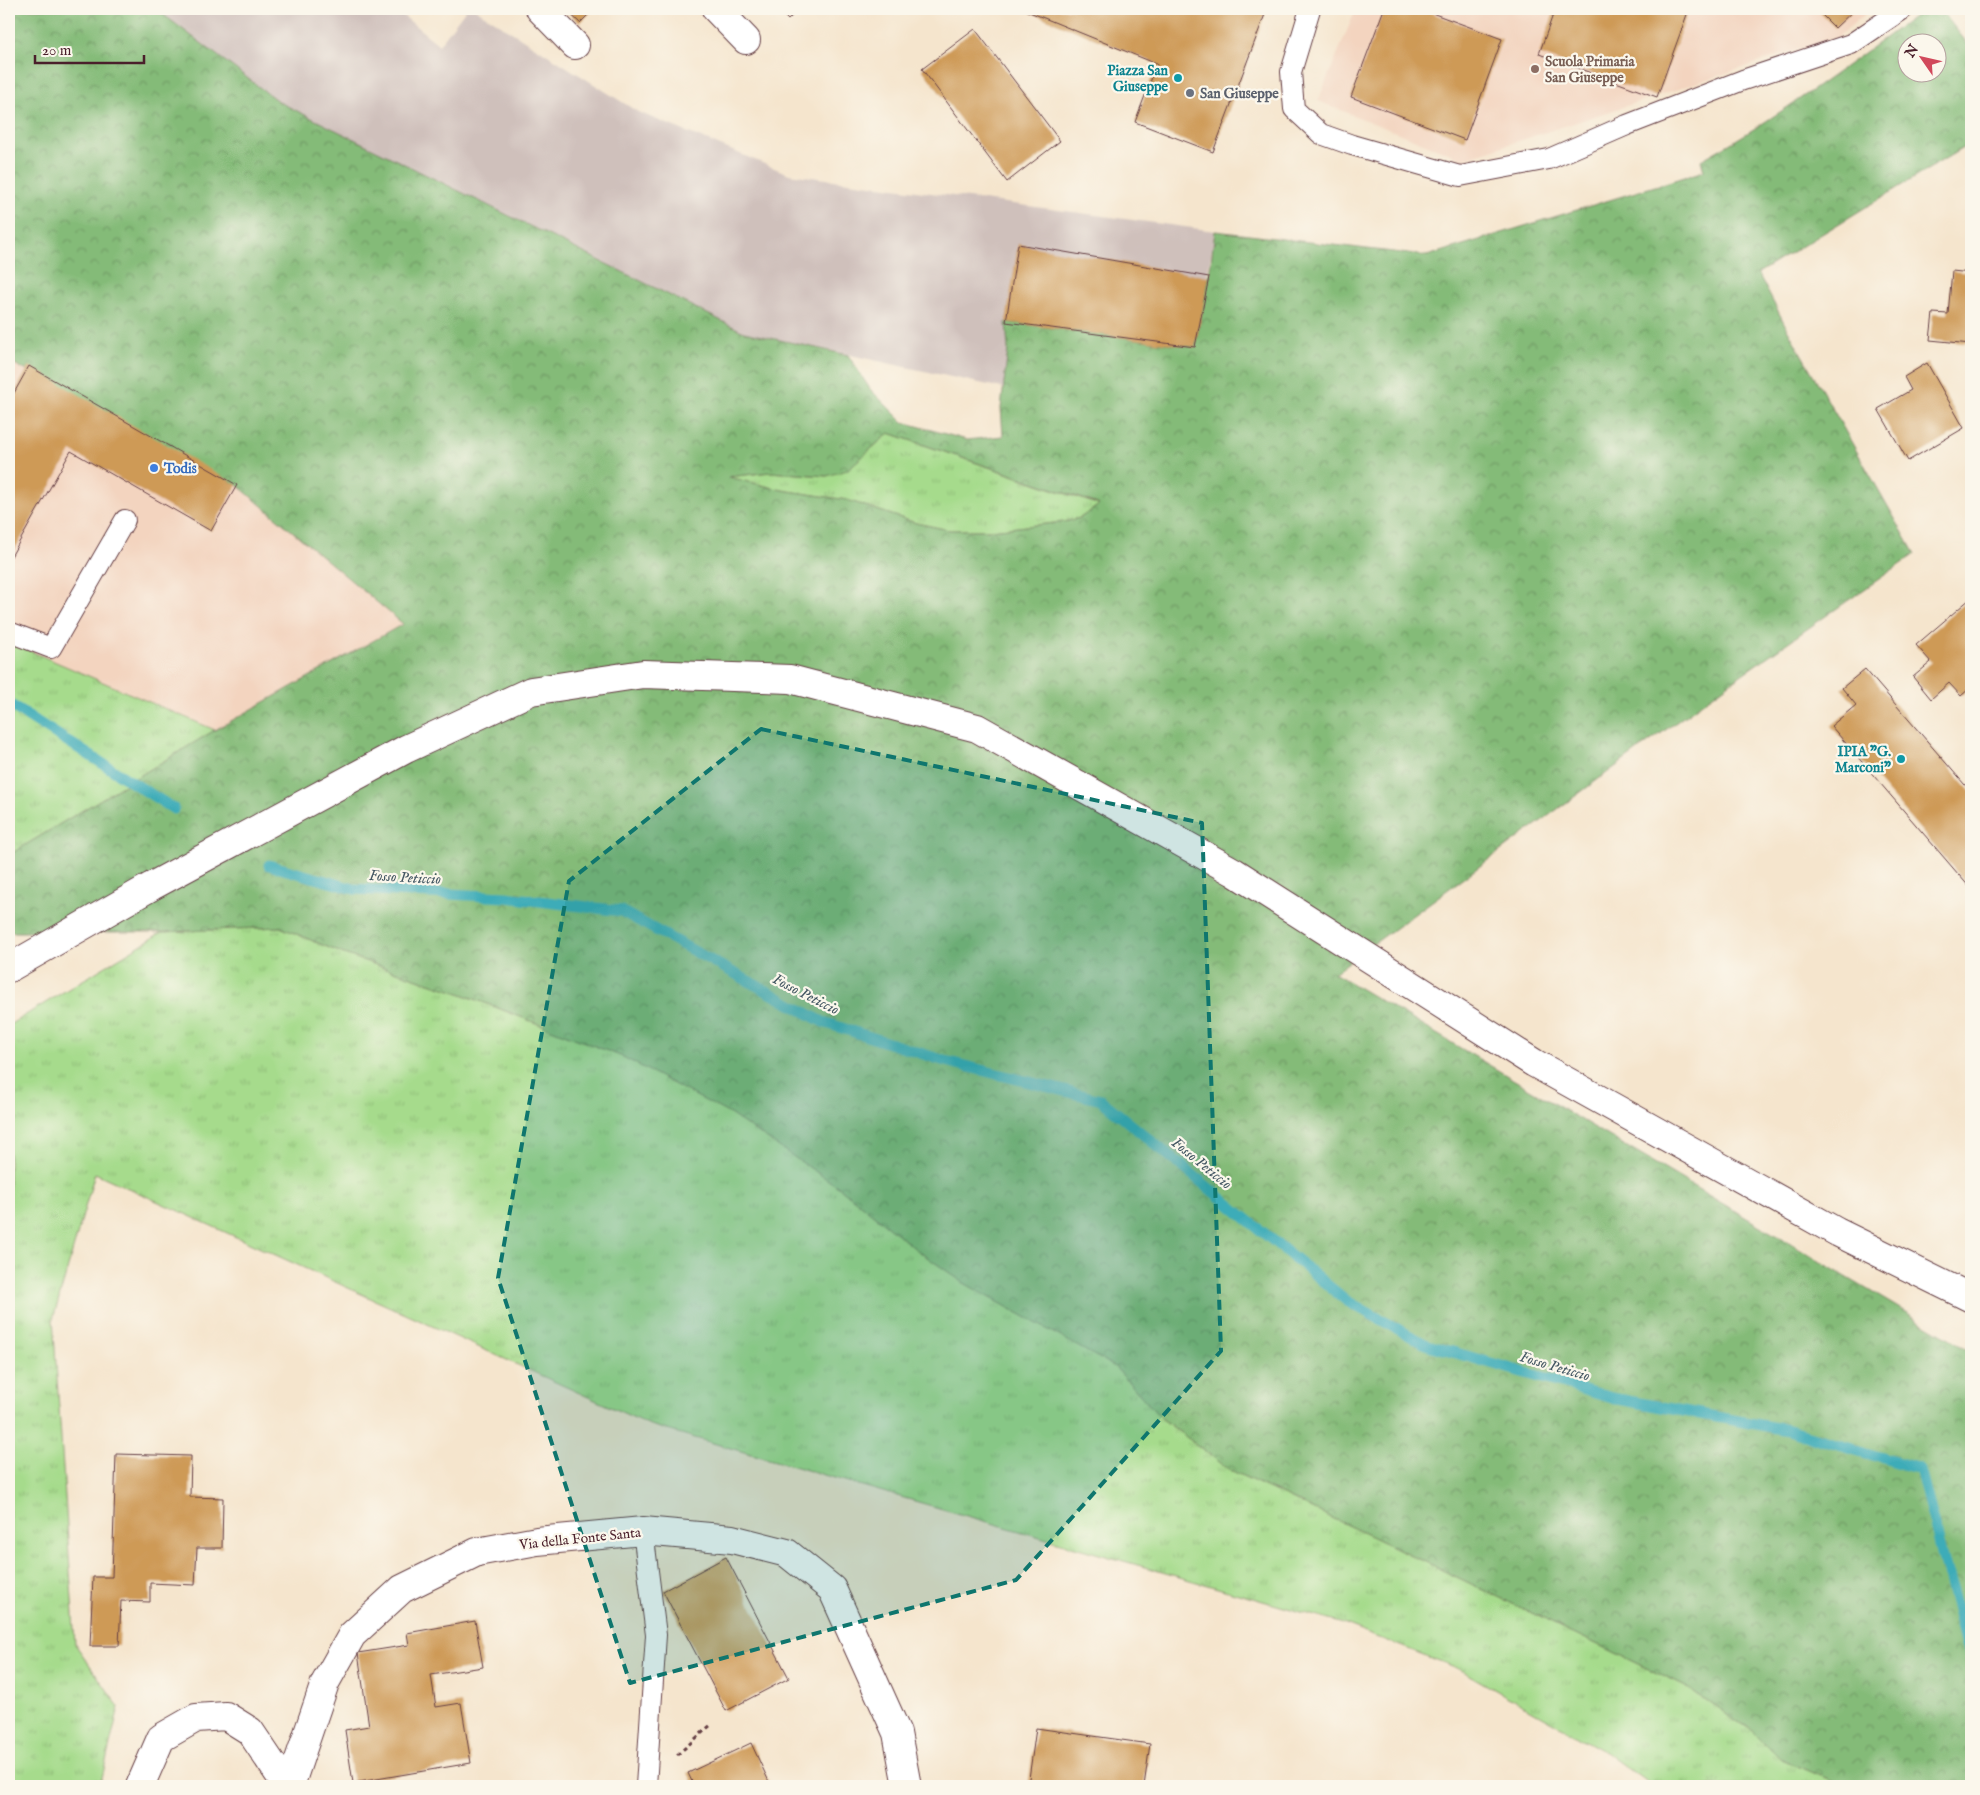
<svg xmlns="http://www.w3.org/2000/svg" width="1980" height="1795" viewBox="0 0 1980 1795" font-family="'IM FELL English',serif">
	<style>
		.built { fill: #f3d4bf }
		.industrial { fill: #cfc0bb }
		.grass { fill: url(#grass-tufts); stroke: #787d5c }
		.forest { fill: url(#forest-crowns); stroke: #676d52; fill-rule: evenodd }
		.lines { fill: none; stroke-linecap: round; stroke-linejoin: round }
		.stream { stroke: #3cacb8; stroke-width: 11 }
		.building { fill: #ce9a57 }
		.service-casing { stroke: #643d43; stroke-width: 22 }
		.minor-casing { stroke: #643d43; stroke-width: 30 }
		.tertiary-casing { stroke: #643d43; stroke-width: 30 }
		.path { stroke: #643d43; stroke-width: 3; stroke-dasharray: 4 4; stroke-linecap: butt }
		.service { stroke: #fff; stroke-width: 20 }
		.minor { stroke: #fff; stroke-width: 28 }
		.tertiary { stroke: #fff; stroke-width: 28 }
		.marked { fill: #0f766e; fill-opacity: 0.2; stroke: #0f766e; stroke-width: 4; stroke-dasharray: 10 6; stroke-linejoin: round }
		.education-dot { fill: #8d6e63; stroke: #fbf7ec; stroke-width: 2 }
		.culture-dot { fill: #0f9aa8; stroke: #fbf7ec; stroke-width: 2 }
		.worship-dot { fill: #6b7280; stroke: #fbf7ec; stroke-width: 2 }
		.shop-dot { fill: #3f7fe0; stroke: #fbf7ec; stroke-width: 2 }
		.labels { text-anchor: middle; stroke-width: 4.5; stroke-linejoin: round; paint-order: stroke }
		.education-label { font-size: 14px; font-weight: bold; fill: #785e54; stroke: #fbf7ec; text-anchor: start }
		.culture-label { font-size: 14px; font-weight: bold; fill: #0d838f; stroke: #fbf7ec; text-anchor: end }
		.worship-label { font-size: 14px; font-weight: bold; fill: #5b616d; stroke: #fbf7ec; text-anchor: start }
		.shop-label { font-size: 14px; font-weight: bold; fill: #366cbe; stroke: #fbf7ec; text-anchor: start }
		.street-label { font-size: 14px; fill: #4a1f2b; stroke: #fbf7ec }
		.water-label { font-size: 15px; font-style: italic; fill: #445763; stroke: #fbf7ec }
	</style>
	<defs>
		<pattern id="grass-tufts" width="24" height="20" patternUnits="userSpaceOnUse" patternTransform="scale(1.25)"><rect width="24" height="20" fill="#a6db8c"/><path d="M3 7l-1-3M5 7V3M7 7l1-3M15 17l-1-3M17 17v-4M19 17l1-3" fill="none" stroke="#90bc79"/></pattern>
		<pattern id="forest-crowns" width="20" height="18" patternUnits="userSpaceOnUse" patternTransform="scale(1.25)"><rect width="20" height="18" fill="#84bb78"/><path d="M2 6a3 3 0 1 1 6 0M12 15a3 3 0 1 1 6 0" fill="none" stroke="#6e9763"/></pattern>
	</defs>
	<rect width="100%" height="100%" fill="#fbf7ec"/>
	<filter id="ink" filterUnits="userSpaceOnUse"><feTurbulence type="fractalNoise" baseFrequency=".02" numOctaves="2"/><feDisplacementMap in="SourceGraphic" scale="10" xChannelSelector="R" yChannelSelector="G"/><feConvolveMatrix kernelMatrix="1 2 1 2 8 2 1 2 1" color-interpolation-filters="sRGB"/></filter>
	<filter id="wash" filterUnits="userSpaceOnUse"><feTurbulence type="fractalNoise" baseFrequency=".0096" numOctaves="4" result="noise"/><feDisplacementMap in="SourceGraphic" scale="20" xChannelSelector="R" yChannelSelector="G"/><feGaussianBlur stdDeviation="1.12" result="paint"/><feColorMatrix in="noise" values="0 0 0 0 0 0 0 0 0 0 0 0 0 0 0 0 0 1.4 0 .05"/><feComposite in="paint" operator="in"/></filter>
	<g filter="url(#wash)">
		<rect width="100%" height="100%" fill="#f5e5cd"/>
		<g class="built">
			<path d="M1356,9H1872L1837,37L1463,159L1318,101Z"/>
			<path d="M9,360L29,366L237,485L403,624L215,730L9,642Z"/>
		</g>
		<path class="industrial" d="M156,9H395L439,45L466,9H475L638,112L789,174L1215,231L1195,347L1196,430L744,332L279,102Z"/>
		<g class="grass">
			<path d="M889,433L1099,505L1080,518L1064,522L991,530H949L916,523L847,500L782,490L728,477L770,472L827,476L871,449Z"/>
			<path d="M9,642L215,730L9,855Z"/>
			<path d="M280,927L344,954L462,994L623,1057L730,1114L840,1188L917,1250L964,1283L1115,1367L1161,1418L1230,1470L1413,1556L1688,1688L1753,1731L1781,1759L1845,1786H1652L1610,1755L1455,1667L1343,1624L650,1425L95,1173L53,1319L75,1644L119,1707L100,1786H9V1025L162,932Z"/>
		</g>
		<path class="forest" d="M9,9H156L279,102L744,332L848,355L870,389L903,422L967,440L1003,436L1001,408L1008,349L1006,322L1195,347L1209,277L1215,231L1427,256L1704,171L1701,160C1780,117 1852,62 1924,9H1940L1971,48V143L1758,273L1790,334L1915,554L1731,682L1334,973L1971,1351V1786H1845L1781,1759L1753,1731L1688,1688L1413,1556L1230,1470L1161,1418L1115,1367L964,1283L917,1250L840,1188L730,1114L623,1057L462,994L344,954L280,927L162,932H9V855L215,730L403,624L237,485L9,361ZM1908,42H1938V72H1908ZM889,433L1098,504L1099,505L1080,518L1064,522L991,530H949L916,523L847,500L782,490L729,477L770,472L827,476L847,470Z"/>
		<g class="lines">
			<g class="stream">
				<path d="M9,704L174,809"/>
				<path d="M269,865L354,889L506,897L621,911L823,1022L945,1061L1101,1100L1347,1301L1425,1344L1612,1398L1788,1430L1920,1469L1965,1641L1971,1656"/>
			</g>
		</g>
		<g id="blocks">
			<g class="building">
				<path d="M565,9H594L580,23Z"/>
				<path d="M777,9H799L788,20Z"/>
				<path d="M1022,9H1267L1213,152L1135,122L1157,64Z"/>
				<path d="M1384,9H1421L1502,39L1465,140L1351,97Z"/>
				<path d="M1555,9H1689L1657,97L1539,54Z"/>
				<path d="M1816,9H1855L1835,28Z"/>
				<path d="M975,29L1060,141L1007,182L922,69Z"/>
				<path d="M1018,244L1209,277L1195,347L1006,322Z"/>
				<path d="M1952,271L1971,273V344L1930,340L1933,313L1948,314Z"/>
				<path d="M1927,363L1964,428L1908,461L1878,409L1911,390L1904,377Z"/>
				<path d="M29,366L237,485L211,531L71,451L9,560V402Z"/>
				<path d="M1971,598V687L1961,696L1949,683L1931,699L1913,677L1931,662L1916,645Z"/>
				<path d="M1865,669L1971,792V889L1831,726L1856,705L1842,688Z"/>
				<path d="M116,1454L191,1456L190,1497L223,1498L222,1548H197L195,1585L150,1583V1602L121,1601L119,1646H90L93,1577H112Z"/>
				<path d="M726,1557L789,1678L726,1711L663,1591Z"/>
				<path d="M475,1621L483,1667L431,1675L436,1707L461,1703L471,1763L353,1783L345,1730L369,1726L358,1653L409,1645L407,1633Z"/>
				<path d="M1036,1728L1150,1744L1144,1786H1028Z"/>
				<path d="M751,1743L771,1786H694L688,1773Z"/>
			</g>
		</g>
	</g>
	<g filter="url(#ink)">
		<use href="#blocks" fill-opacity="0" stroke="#643d43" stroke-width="1"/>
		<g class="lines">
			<g class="service-casing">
				<g id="service">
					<path d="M1310,9L1291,72L1294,109L1321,134L1352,145L1460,176L1549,159L1627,125L1743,80L1851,44L1903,9"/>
					<path d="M9,632L51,648L125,520"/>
					<path d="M643,1531L656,1635L646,1786"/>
				</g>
			</g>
			<g class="minor-casing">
				<g id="minor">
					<path d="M540,9L575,45"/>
					<path d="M716,9L746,40"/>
					<path d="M290,1786L325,1683L352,1635L402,1589L477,1552L537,1541L643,1531L732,1539L787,1553L832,1589L897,1733L907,1786"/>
				</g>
			</g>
			<g class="tertiary-casing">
				<g id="tertiary">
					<path d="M9,968L152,886L406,749L531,691L643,674L790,679L977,728L1234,872L1534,1063L1837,1232L1971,1298"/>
					<path d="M140,1786L161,1738L196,1718L226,1716L250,1731L287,1786"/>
				</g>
			</g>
			<path class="path" d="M677,1755L712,1724"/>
			<use href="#service" class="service"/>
			<use href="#minor" class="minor"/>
			<use href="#tertiary" class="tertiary"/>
		</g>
	</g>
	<path class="marked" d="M761,729L1202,823L1221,1351L1016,1580L630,1683L498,1278L569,881Z"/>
	<circle class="education-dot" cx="1535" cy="69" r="5"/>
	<g class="culture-dot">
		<circle cx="1178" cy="78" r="5"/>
		<circle cx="1901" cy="759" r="5"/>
	</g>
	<circle class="worship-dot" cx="1190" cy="93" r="5"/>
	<circle class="shop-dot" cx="154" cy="468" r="5"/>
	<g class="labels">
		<g class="education-label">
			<text x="1545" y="66">Scuola Primaria<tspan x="1545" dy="16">San Giuseppe</tspan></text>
		</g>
		<g class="culture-label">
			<text x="1168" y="75">Piazza San<tspan x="1168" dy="16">Giuseppe</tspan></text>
			<text x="1891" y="756">IPIA "G.<tspan x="1891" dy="16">Marconi"</tspan></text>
		</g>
		<g class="worship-label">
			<text x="1200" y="98">San Giuseppe</text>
		</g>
		<g class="shop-label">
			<text x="164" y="473">Todis</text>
		</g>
		<g class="street-label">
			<text transform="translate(580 1538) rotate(-6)" y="5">Via della Fonte Santa</text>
		</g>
		<g class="water-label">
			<text transform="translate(405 877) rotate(3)" y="5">Fosso Peticcio</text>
			<text transform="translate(806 994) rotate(27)" y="5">Fosso Peticcio</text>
			<text transform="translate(1202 1163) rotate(39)" y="5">Fosso Peticcio</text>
			<text transform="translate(1555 1366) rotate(16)" y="5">Fosso Peticcio</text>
		</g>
	</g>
	<rect width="1980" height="1795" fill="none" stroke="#fbf7ec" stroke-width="30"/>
	<g transform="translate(1922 58) rotate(304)"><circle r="24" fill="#fbf7ec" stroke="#b4a19f"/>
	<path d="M0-4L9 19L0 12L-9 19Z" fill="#d1495b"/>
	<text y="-8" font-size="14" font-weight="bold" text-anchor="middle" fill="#4a1f2b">N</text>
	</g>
	<path d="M35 55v8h109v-8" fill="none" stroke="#4a1f2b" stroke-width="2.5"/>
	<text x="42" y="55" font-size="15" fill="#4a1f2b" stroke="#fbf7ec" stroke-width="4" paint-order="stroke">20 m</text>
</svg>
